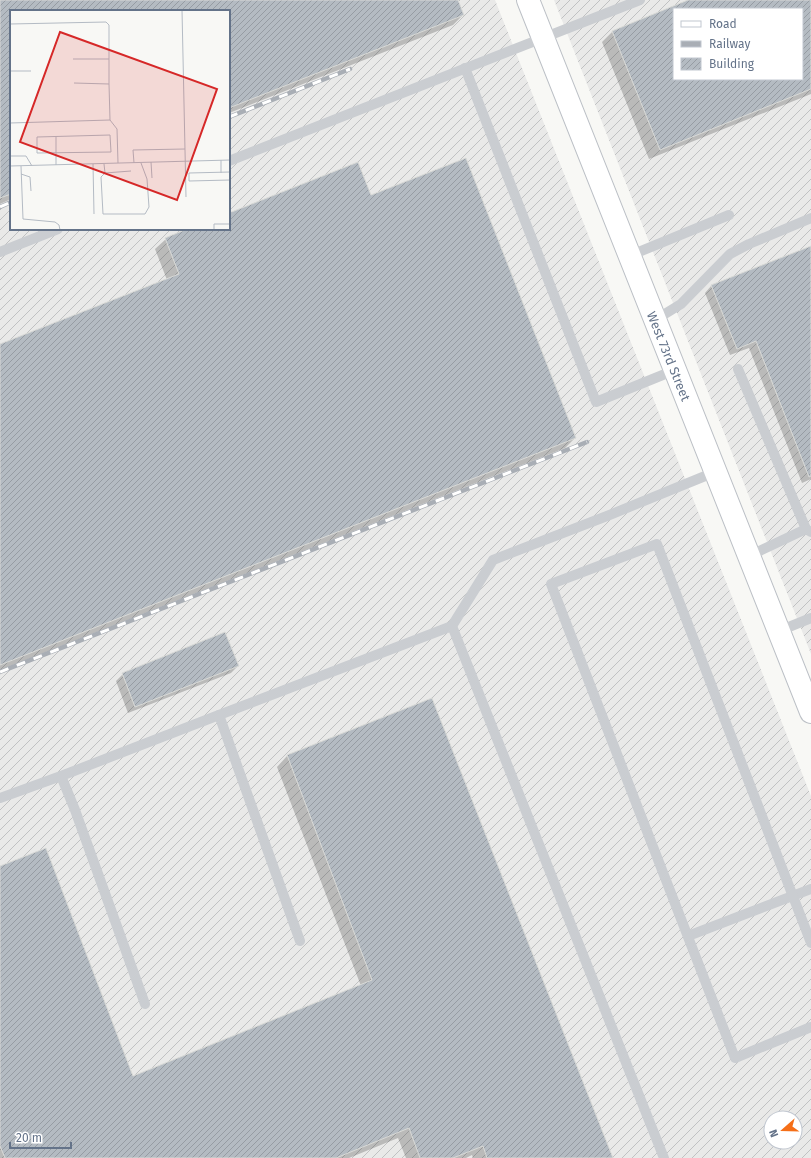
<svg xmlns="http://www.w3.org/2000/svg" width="811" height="1158" viewBox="0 0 811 1158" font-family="'Fira Sans',sans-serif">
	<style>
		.industrial { fill: url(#industrial-furrows); fill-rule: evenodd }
		.shadow { fill: #0003; fill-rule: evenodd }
		.building { fill: url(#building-hatch); stroke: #d9dad7; fill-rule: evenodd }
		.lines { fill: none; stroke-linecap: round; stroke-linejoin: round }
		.secondary-casing { stroke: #bcc0c6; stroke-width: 24 }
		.lane { stroke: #cacdd1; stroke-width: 10 }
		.secondary { stroke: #fff; stroke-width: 22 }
		.rail-casing { stroke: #a9aeb5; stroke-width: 4.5 }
		.rail { stroke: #fff; stroke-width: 3; stroke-dasharray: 9; stroke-linecap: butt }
		.labels { text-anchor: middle; stroke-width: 4; stroke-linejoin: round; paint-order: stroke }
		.street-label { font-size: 13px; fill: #647389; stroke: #fff }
		.inset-road { fill: none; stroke: #b4bbc4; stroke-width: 1 }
		.view { fill: #d62828; fill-opacity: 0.15; stroke: #d62828; stroke-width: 2 }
		.inset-edge { fill: none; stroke: #647389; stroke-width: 2 }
	</style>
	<defs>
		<pattern id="industrial-furrows" width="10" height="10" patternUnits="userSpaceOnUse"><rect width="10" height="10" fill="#e9e9e8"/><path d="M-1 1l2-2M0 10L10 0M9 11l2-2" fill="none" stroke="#c0c1c2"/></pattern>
		<pattern id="building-hatch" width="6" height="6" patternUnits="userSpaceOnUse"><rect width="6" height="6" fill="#b4bbc2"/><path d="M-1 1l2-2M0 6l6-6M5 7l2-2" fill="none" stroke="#969ca3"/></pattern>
	</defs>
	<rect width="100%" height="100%" fill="#f8f8f5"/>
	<g class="industrial">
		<path d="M0,0H495L811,796V1158H0ZM11,11H229V229H11ZM771,1118H795V1142H771Z"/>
		<path d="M554,0H811V654ZM674,9H802V79H674Z"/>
	</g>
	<g class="shadow">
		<path d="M0,0H457L463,15L453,25L229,113V11H11V199L0,204Z"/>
		<path d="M691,0H811V94L649,159L602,42L613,31ZM674,9H802V79H674Z"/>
		<path d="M370,196L575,438L565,448L0,670V345L167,280L155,249L166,239L190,229H229V214Z"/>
		<path d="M811,247V479L802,483L749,348L730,355L705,293L711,286Z"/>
		<path d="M238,666L231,673L128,713L116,681L123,674Z"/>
		<path d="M431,699L612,1158H473L472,1155L466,1158H406L398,1138L349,1158H0V867L133,1078L361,986L277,767L287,756Z"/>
	</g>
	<g class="building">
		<path d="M0,0H458L464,15L229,108V11H11V194L0,198Z"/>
		<path d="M688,0H811V89L660,150L612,31ZM674,9H802V79H674Z"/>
		<path d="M466,158L576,438L0,665V344L179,274L165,238L187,229H229V213L358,162L371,195Z"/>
		<path d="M811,246V476L809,477L756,341L737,349L711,285Z"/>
		<path d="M225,632L239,666L135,707L122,673Z"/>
		<path d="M432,698L613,1158H487L483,1146L453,1158H420L409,1128L336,1158H5L0,1146V866L46,848L133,1076L372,980L287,755Z"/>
	</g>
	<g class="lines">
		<g class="secondary-casing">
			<path id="secondary" d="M528,0L811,712"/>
		</g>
		<g class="lane">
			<path d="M465,68L596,402L675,370"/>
			<path d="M229,161L640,0"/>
			<path d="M0,252L58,229"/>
			<path d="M629,256L729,215"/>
			<path d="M655,320L681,304L730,254L749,244L811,218"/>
			<path d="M738,369L806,529"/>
			<path d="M749,556L806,529L811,532"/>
			<path d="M452,626L664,1158"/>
			<path d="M779,631L811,618"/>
			<path d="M0,798L61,776"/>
			<path d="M688,936L811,889"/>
			<path d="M300,941L219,715L452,626L493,560L607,516L715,472"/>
			<path d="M811,943L657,544L551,584L735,1058L811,1027"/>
			<path d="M145,1004L75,810L61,776L219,715"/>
		</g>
		<use href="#secondary" class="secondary"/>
		<g class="rail-casing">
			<g id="rail">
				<path d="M229,117L350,69"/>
				<path d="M0,207L11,202"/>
				<path d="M0,672L587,442"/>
			</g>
		</g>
		<use href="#rail" class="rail"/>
	</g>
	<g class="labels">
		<g class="street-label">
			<text transform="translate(669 356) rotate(68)" y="5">West 73rd Street</text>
		</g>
	</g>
	<g transform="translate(10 10)">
		<rect width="220" height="220" fill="#f8f8f5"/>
		<path class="inset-road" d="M172,0L176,187M0,14L96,12L99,15V49M63,49H99V74M0,61H21M64,73L99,74L100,110L107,119L108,153M0,113L100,110M100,125L101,142L27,143V127ZM46,126V155M0,146H16L22,156M211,150V163M141,152L142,168M124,153L123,140L175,139M83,154L84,204M94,154L95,163L91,167L93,204H135L139,197L137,169L131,153M0,156L220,150M11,156L13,209L45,212L49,215L50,220M220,162L179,163V171L220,170M95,163L121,161M11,164L20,167L21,181M204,220V214H219"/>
		<path class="view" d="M50,22L207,79L167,190L10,132Z"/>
		<rect width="220" height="220" class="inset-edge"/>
	</g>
	<rect x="673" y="8" width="130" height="72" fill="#ffffff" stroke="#c1c7d0"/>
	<rect x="681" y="21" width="20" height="6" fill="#ffffff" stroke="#c1c7d0"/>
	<text x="709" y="28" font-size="12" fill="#647389">Road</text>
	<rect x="681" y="41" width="20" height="6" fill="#a9aeb5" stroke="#c1c7d0"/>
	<text x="709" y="48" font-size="12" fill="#647389">Railway</text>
	<rect x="681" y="58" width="20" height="12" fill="url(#building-hatch)" stroke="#c1c7d0"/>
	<text x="709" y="68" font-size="12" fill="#647389">Building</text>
	<g transform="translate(783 1130) rotate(250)"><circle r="19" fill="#ffffff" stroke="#c1c7d0"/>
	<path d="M0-3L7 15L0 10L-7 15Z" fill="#f56f18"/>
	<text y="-6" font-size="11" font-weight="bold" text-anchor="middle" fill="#647389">N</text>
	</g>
	<path d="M10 1142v6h61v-6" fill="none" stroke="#647389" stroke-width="2"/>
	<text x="16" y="1142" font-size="12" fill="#647389" stroke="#ffffff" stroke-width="3" paint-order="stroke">20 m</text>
</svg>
